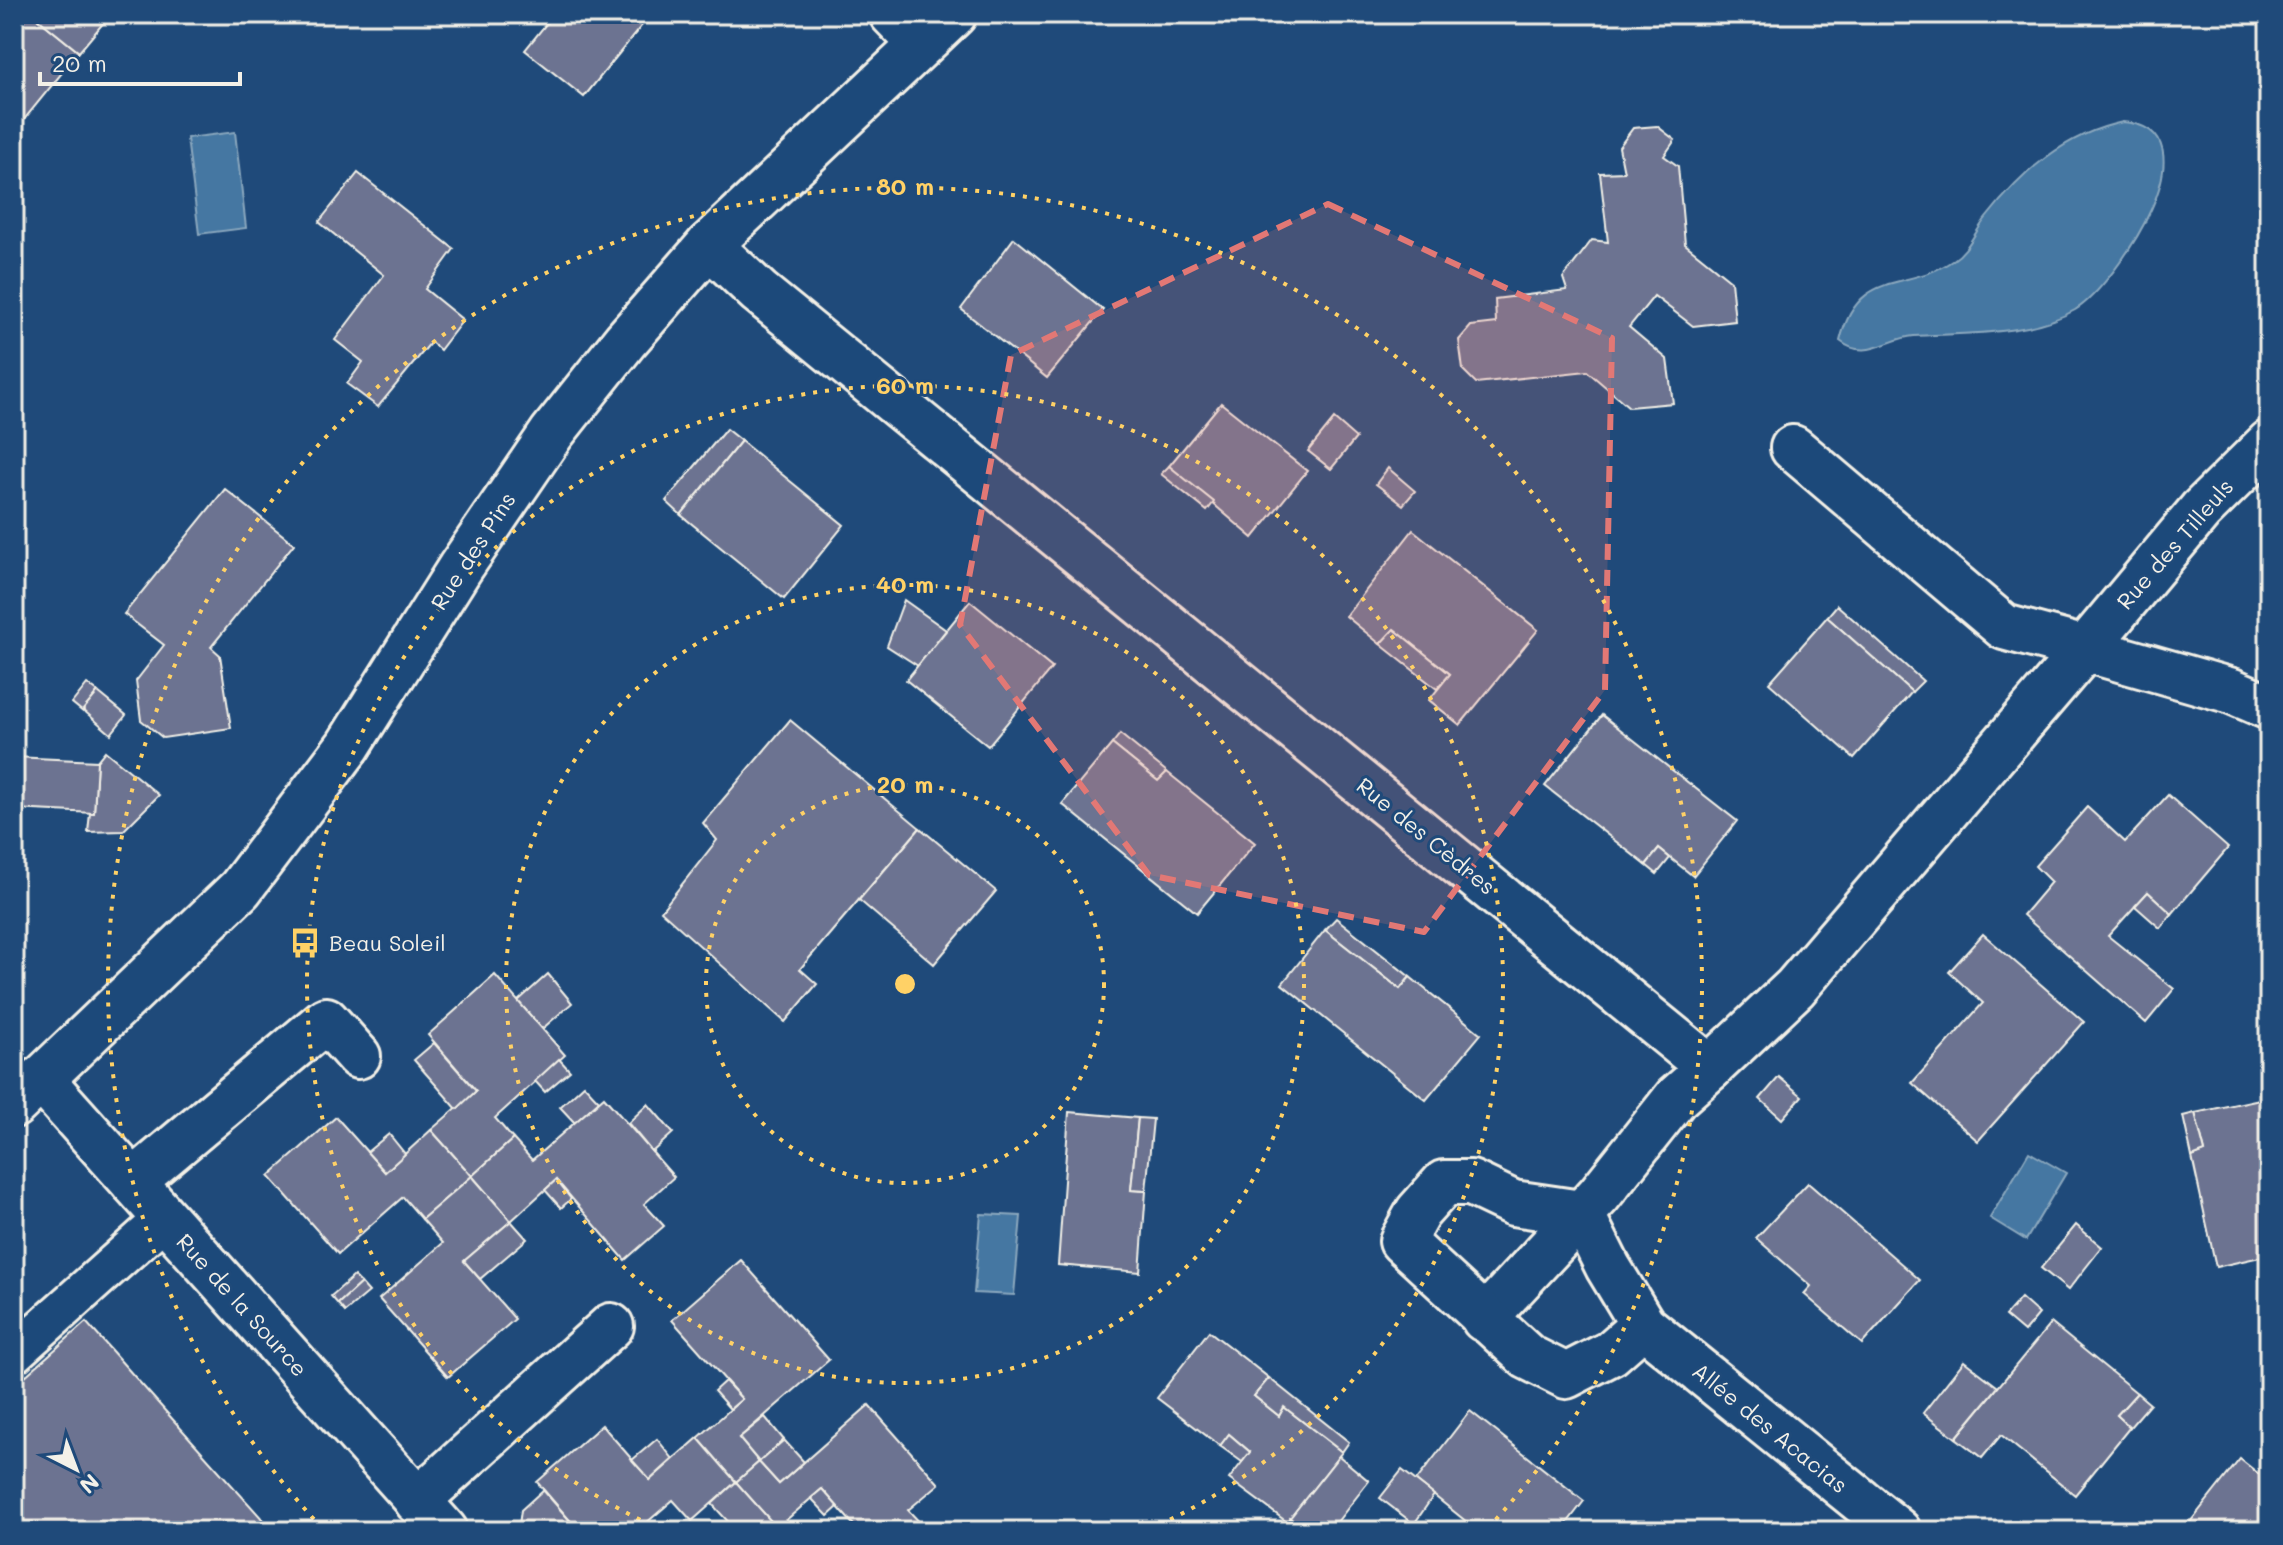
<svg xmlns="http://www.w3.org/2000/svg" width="2283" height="1545" viewBox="0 0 2283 1545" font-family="Mali,sans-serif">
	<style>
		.water { fill: #4577a2; stroke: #8ba8be; stroke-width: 2 }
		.building { fill: #6c7391; stroke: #f4f1e8; stroke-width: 2 }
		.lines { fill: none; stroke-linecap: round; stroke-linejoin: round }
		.lane-casing { stroke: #f4f1e8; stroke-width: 44 }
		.street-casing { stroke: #f4f1e8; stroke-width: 50 }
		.secondary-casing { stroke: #f4f1e8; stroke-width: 50 }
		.lane { stroke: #1f4a7a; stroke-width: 38 }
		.street { stroke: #1f4a7a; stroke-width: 44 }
		.secondary { stroke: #1f4a7a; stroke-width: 44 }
		.marked { fill: #e27875; fill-opacity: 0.2; stroke: #e27875; stroke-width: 6; stroke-dasharray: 16 10; stroke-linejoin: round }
		.ring { fill: none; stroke: #ffd166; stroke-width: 4; stroke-dasharray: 4 8 }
		.labels { text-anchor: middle; stroke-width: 6; stroke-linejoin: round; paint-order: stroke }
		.street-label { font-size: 22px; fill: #f4f1e8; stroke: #1f4a7a }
		.poi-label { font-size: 22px; fill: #f4f1e8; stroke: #1f4a7a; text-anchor: start }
		.centre { fill: #ffd166; stroke: #1f4a7a; stroke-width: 4 }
		.ring-label { font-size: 24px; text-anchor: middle; font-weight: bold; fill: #ffd166; stroke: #1f4a7a; stroke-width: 6; stroke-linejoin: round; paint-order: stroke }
	</style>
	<rect width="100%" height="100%" fill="#1f4a7a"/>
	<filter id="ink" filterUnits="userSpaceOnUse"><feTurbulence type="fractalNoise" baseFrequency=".0125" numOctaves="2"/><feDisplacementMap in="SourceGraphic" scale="16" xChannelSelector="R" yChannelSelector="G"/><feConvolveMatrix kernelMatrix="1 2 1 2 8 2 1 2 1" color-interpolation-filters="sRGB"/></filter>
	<g filter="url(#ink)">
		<g class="water">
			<path d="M2123,122C2221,129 2116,285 2075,310C2030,336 1964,333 1914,336C1887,338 1866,362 1840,341C1858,267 1907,292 1952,261C1969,250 1974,233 1986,218C2022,172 2065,134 2123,122Z"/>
			<path d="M235,132L246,228L199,234L187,138Z"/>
			<path d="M2029,1152L2066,1173L2026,1240L1990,1218Z"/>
			<path d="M981,1214L1021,1216L1014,1295L974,1293Z"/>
		</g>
		<g class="building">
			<path d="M14,14H32L79,52L14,132Z"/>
			<path d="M32,14H96L105,21L79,52Z"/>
			<path d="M554,14H651L584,97L525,50Z"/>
			<path d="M1657,126L1675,140L1664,156L1678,166L1685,244L1731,281L1735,321L1693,326L1654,296L1629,327L1667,359L1673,403L1629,407L1587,371L1476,383L1463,370L1459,340L1471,326L1496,323L1495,299L1567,290L1563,278L1592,240L1608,242L1600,173L1624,172L1619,147L1633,128Z"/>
			<path d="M358,173L454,249L425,289L463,320L440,350L431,342L378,407L347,384L363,362L335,340L384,275L319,222Z"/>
			<path d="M1014,238L1103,310L1047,378L961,309Z"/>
			<path d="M1221,403L1307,471L1253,538L1169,466Z"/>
			<path d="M1334,419L1356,438L1331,469L1308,451Z"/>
			<path d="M726,429L741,441L681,515L666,501Z"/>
			<path d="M741,441L844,525L784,599L681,515Z"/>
			<path d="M1169,466L1214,502L1207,511L1161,474Z"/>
			<path d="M1388,468L1415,491L1403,505L1376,484Z"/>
			<path d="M225,489L294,544L211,647L220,655L231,728L163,738L141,720L136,681L164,645L124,614Z"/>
			<path d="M1413,530L1538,630L1460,725L1429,700L1450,674L1394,629L1380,644L1346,616Z"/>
			<path d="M904,600L946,630L918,666L887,646Z"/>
			<path d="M970,601L1052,668L988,746L906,680Z"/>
			<path d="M1837,605L1923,681L1912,692L1827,617Z"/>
			<path d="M1827,617L1912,692L1854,758L1769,683Z"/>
			<path d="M1394,629L1450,674L1437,689L1380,644Z"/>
			<path d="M87,684L98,692L83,712L72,703Z"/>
			<path d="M98,692L126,715L111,734L83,710Z"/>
			<path d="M1602,715L1737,821L1693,876L1659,849L1646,865L1545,786Z"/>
			<path d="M790,720L920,828L800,969L817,984L785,1022L661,911L717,840L703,823Z"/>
			<path d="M1120,734L1167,772L1158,781L1112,744Z"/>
			<path d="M1112,744L1158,781L1167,772L1255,843L1197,913L1062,804Z"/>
			<path d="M105,751L159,795L123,831L88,832L90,813H94L97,761Z"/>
			<path d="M14,757L97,761L94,813L14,809Z"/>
			<path d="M2168,795L2228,848L2172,914L2148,892L2108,936L2174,989L2146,1023L2023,915L2051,882L2035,866L2087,807L2125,842Z"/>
			<path d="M920,828L996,891L934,964L859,900Z"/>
			<path d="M1659,849L1670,858L1657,874L1646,865Z"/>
			<path d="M2148,892L2172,914L2160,928L2135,906Z"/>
			<path d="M1336,918L1410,977L1400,989L1325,930Z"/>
			<path d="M1325,930L1400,989L1410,977L1481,1034L1426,1100L1282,984Z"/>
			<path d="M1983,934L2084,1022L1978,1141L1912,1083L1983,1003L1949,972Z"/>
			<path d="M548,974L572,1003L542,1029L518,1001Z"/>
			<path d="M495,975L565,1055L495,1118L513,1139L472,1176L431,1130L476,1091L428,1035Z"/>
			<path d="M434,1043L476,1091L457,1109L414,1060Z"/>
			<path d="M559,1059L570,1071L545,1092L535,1081Z"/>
			<path d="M1779,1077L1802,1096L1782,1119L1760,1099Z"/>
			<path d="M584,1085L599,1101L575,1123L560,1107Z"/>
			<path d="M604,1097L674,1177L644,1204L664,1226L625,1260L556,1180L511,1221L472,1176L513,1139L532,1160Z"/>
			<path d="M2269,1097V1255L2216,1267L2192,1157L2205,1152L2195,1113Z"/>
			<path d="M648,1104L673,1133L652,1152L628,1123Z"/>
			<path d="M1069,1112L1138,1118L1131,1190L1146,1191L1140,1272L1058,1265Z"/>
			<path d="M2195,1113L2205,1152L2192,1157L2183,1116Z"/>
			<path d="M336,1117L385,1172L431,1130L472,1176L422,1219L403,1197L338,1254L269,1176Z"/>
			<path d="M1138,1118L1153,1119L1146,1191L1131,1190Z"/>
			<path d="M389,1134L405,1154L385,1172L367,1152Z"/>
			<path d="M472,1176L511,1221L464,1261L515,1319L448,1377L379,1299L443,1243L422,1219Z"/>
			<path d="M556,1180L571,1199L561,1208L545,1190Z"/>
			<path d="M1808,1183L1920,1280L1862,1344L1804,1294L1811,1286L1756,1238Z"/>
			<path d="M511,1221L527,1239L480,1279L464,1261Z"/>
			<path d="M2076,1225L2102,1247L2068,1290L2041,1268Z"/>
			<path d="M741,1260L829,1360L739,1438L759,1462L736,1482L698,1438L742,1399L672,1320Z"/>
			<path d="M354,1276L361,1283L338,1304L331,1296Z"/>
			<path d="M361,1283L369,1292L345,1312L338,1304Z"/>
			<path d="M2021,1298L2039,1314L2024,1332L2005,1316Z"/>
			<path d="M86,1322L167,1413L273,1531H14V1386Z"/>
			<path d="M2051,1323L2137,1393L2117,1415L2130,1427L2075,1495L2001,1435L1982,1458L1956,1438Z"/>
			<path d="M1209,1331L1269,1378L1254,1396L1279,1416L1284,1407L1342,1452L1287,1522L1229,1479L1250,1452L1229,1434L1220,1446L1157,1398Z"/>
			<path d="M1964,1361L1998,1387L1956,1438L1923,1413Z"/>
			<path d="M1269,1378L1349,1442L1342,1452L1284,1407L1279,1416L1254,1396Z"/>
			<path d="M725,1381L742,1399L730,1409L714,1391Z"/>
			<path d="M2137,1393L2150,1404L2130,1427L2117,1415Z"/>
			<path d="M869,1405L939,1484L908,1510L928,1531H859L822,1489L777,1528L736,1482L759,1462L779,1484Z"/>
			<path d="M1470,1411L1584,1501L1561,1531H1478L1416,1481Z"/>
			<path d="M765,1417L784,1440L759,1462L739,1438Z"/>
			<path d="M602,1425L650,1480L698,1438L736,1482L692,1521L673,1500L637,1531H579L537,1482Z"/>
			<path d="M1229,1434L1250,1452L1242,1462L1220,1446Z"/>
			<path d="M657,1439L673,1459L650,1480L632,1460Z"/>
			<path d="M784,1440L804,1462L779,1484L759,1462Z"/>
			<path d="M1339,1456L1369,1481L1330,1531H1307L1290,1518Z"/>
			<path d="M2240,1459L2269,1482V1531H2183Z"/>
			<path d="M1402,1470L1434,1495L1414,1524L1380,1498Z"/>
			<path d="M736,1482L777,1528L774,1531H729L733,1527L712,1504Z"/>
			<path d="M822,1489L838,1507L828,1516L811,1498Z"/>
			<path d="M543,1490L579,1531H525L519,1525L521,1510Z"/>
		</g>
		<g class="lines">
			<g class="lane-casing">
				<path id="lane" d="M14,1353L165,1218"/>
			</g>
			<g class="street-casing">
				<g id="street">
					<path d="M892,14L920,43"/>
					<path d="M709,245L759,292L1710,1068L1795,988L2085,649L2232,691L2269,707"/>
					<path d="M1793,448L2004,627L2085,649L2201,510L2269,443"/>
					<path d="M41,1079L445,1531"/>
					<path d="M133,1182L326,1020L358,1056"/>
					<path d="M1484,1319L1599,1195L1676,1098L1710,1068"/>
					<path d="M1643,1325L1611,1353L1566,1376L1528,1357L1402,1241L1418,1212L1444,1183H1471L1513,1203L1581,1213L1608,1267L1643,1325L1898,1531"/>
					<path d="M417,1501L611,1326"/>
				</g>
			</g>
			<g class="secondary-casing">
				<path id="secondary" d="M14,1105L240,889L348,746L460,568L552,433L625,341L709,245L954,14"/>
			</g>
			<use href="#lane" class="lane"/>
			<use href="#street" class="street"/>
			<use href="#secondary" class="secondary"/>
		</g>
	</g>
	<path class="marked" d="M1328,204L1612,338L1605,690L1424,932L1149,875L960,625L1011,355Z"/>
	<g class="ring">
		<circle cx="905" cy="984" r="199"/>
		<circle cx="905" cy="984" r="399"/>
		<path d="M662 1530A598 598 0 1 1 1148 1530"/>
		<path d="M322 1528A797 797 0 1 1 1488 1528"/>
	</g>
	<defs>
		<g id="bus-bare" transform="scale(2.4)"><path d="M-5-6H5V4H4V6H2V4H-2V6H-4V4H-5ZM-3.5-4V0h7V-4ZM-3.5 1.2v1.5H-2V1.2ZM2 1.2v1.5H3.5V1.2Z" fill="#ffd166" stroke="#1f4a7a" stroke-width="2.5" paint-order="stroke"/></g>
	</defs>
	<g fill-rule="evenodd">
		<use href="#bus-bare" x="305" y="943"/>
	</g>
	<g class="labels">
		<g class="street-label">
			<text transform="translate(2175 544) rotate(-49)" y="8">Rue des Tilleuls</text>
			<text transform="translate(473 551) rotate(-57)" y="8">Rue des Pins</text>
			<text transform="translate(1426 836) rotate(39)" y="8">Rue des Cèdres</text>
			<text transform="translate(242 1305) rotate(48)" y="8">Rue de la Source</text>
			<text transform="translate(1770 1428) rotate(39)" y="8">Allée des Acacias</text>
		</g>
		<g class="poi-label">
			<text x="329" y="951">Beau Soleil</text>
		</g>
	</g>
	<circle cx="905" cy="984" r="12" class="centre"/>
	<g class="ring-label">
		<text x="905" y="195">80 m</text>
		<text x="905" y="394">60 m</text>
		<text x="905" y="593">40 m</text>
		<text x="905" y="793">20 m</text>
	</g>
	<rect width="2283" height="1545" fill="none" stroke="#1f4a7a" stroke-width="48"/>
	<rect x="24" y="24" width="2235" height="1497" fill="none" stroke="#f4f1e8" stroke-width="3" filter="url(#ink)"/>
	<g transform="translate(76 1469) rotate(138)" stroke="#1f4a7a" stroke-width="6" paint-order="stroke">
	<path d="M0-6L14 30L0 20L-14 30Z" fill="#f4f1e8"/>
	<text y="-12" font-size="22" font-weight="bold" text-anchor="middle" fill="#f4f1e8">N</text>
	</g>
	<path d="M40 72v12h200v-12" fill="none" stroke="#f4f1e8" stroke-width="4"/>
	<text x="52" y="72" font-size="24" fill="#f4f1e8" stroke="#1f4a7a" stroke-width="6" paint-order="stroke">20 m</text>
</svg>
